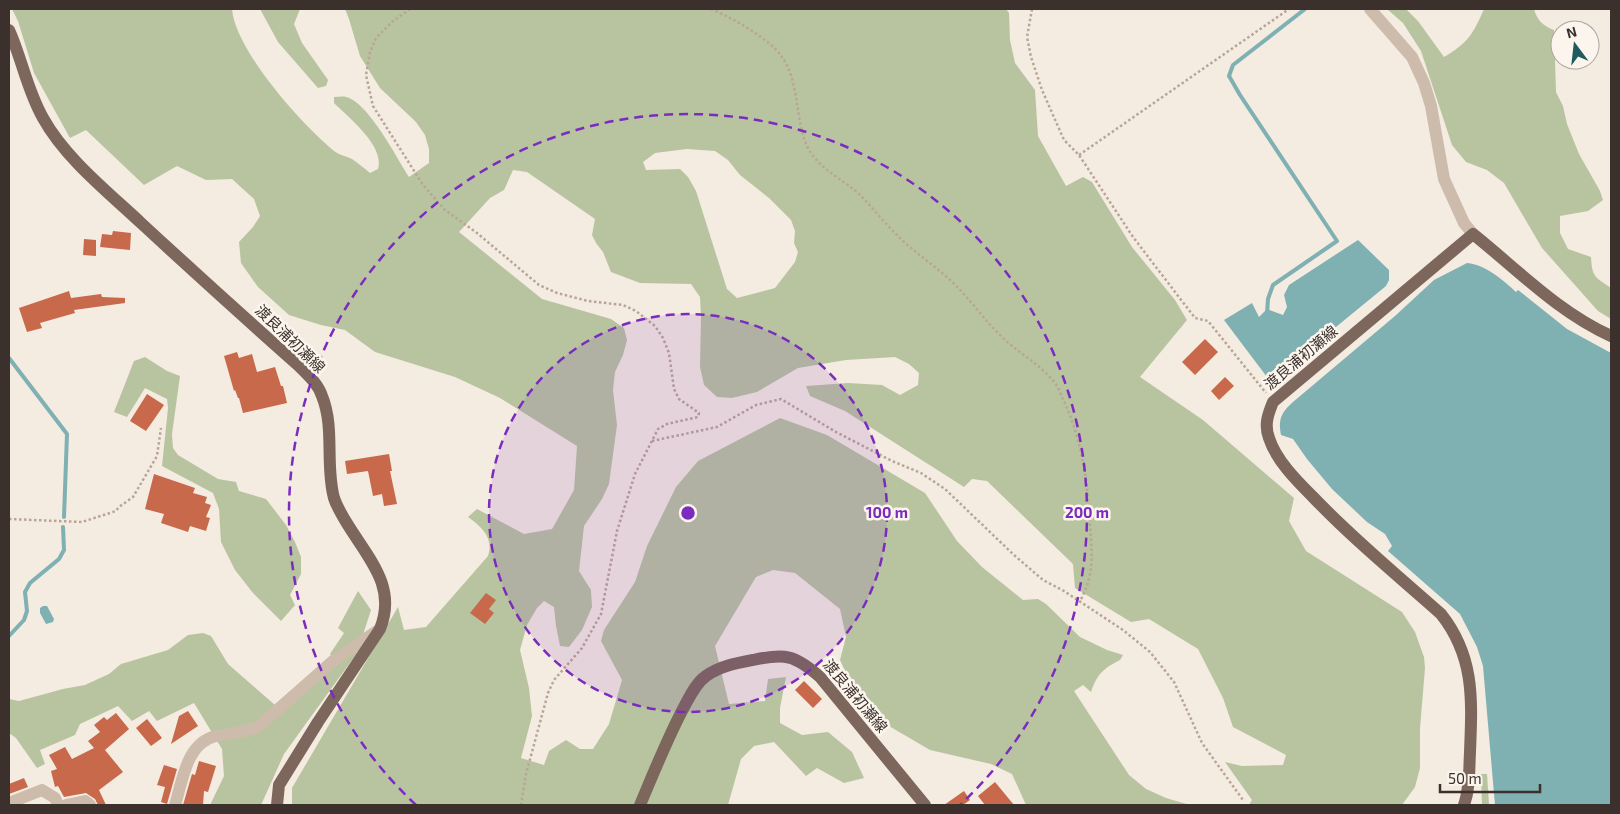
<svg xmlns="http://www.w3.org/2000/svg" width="1620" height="814" viewBox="0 0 1620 814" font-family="'Exo 2','Noto Sans JP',sans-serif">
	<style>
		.green { fill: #b8c4a0; fill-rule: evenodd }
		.water { fill: #7fb0b2 }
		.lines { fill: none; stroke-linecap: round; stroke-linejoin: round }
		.stream { stroke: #7fb0b2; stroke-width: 4 }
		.building { fill: #c8694b }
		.path { stroke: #b9a596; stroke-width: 2.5; stroke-dasharray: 2.5 2.5; stroke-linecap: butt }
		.minor { stroke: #cdbbac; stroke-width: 12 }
		.major { stroke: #7d675c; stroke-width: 12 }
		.ring { fill: none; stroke: #7b2cbf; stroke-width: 2.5; stroke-dasharray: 9 6 }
		.labels { text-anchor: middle; stroke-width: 5; stroke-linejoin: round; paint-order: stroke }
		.street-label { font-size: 15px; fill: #3b302b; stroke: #fbf5ee }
		.centre { fill: #7b2cbf; stroke: #fbf5ee; stroke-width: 2.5 }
		.ring-label { font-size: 15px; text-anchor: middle; font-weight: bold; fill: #7b2cbf; stroke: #fbf5ee; stroke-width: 5; stroke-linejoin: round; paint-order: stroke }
	</style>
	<rect width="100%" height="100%" fill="#f4ebe1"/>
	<g class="green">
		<path d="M12,9H232C235,50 302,125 334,151C339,155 346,156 352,159C358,163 364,168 370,173L378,169C385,146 349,118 334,103V97C338,97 343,96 346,97C368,102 397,158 409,177L429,163V149L425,135L416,122L380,88L360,56L349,19L345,9H1006L1009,13L1010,40L1015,63L1035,90L1038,136L1066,186L1083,177L1092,182L1132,247L1175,300L1187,320L1140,377L1203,420L1294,498L1289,521L1306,551L1402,612L1415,632L1424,657L1425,668L1420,728V768L1415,787L1402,805H1249L1252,800L1225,762L1242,766L1283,765L1286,755L1233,727L1223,698L1198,649L1149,619L1131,622L1075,588L1073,564L987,481L972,479L964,487L845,411L810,396L806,386L848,383L882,385L900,395L918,385L919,373L909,364L895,357L846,360L798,368L757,392L732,398L717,397L704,385L700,367L701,317L700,297L691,284L640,283L611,272L603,252L596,243L592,235L595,219L527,172L513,170L504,190L490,198L459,232L542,299L611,319L624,328L627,340L623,355L615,372L613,390L617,425L609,484L602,499L584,526L579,571L591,590L592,607L582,630L569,647L560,646L556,626L554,607L544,601L537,608L527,625L520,650L529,688L532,716L521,758L544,765L549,751L566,740L580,749H593L609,724L622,680L601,641L604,630L635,582L647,546L676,487L698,461L780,418L827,435L925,493L957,541L982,567L1023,600L1038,599L1046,604L1080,637L1107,650L1123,655L1120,660C1104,668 1097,674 1091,692L1083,685L1074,691L1129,775L1146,789L1166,798L1190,805H1026L1012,774L991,764L930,750L889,726H871L840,660L846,637L840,609L795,573L773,570L756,577L715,646L729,704L765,701L768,679L786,677L780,708V723L802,735L828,732L852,752L864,778L844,783L817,768L806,776L774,742L754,746L741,759L728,805H292V788L398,607L404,630L426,627L488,556C494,538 482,527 468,517L477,509L524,534L552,529L574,490L577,446L500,398L455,377L375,352L345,330L321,325L289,315L258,287L241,263L239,242L253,227L260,216L254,199L232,179L206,180L177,166L144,185L86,130L70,138L34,73L18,21ZM687,149L715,151L728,160L740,175L769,198L791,220L795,231L794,243L798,252L795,262L775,288L737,298L727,289L696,191L688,177L680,169L646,170L643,162L655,153Z"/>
		<path d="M260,9H300L294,24L302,43L328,80L326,86L318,88L278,42Z"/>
		<path d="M1387,9H1406L1418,21L1444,57C1468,43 1473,34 1484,9H1534C1537,20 1543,26 1554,30L1556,92L1563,106L1567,124L1579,154L1600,191L1603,200L1588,211L1560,216V233L1568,249L1591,257C1592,277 1595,277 1611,288V319L1598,311L1542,248L1504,183L1487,170L1466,162L1452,145L1421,51L1403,23Z"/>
		<path d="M145,357L167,371L180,376L172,434L173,448L178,455L218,479L236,482L239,491L266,499L286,525L295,542L301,557V574L290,595L295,605L281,621L253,593L235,570L221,542L219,509L213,493L162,466L168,408L167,399L145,388L127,417L114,412L134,361Z"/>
		<path d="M358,591L371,610L357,653L284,754L261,805H210L224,776L222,749L194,703L157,721L149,711L132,721L118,706L80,724L75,735L40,750L45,764L37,768L16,738L9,733V699L19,701L63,689L85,685L109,674L121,664L168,650L188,635L203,633L211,636L228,664L275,705L338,664L330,654L344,633L338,628Z"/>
		<path d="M1481,774H1487L1489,805H1482Z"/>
	</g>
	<g class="water">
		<path d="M1358,240L1389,270V280L1386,286L1270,381L1224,320L1252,303L1259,317L1267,309L1283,315L1287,307L1284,295L1289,285Z"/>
		<path d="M1467,263C1486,265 1502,279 1516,292L1518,290L1567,329L1611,353V805H1495L1483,666L1477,647L1460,614L1388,551L1392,546L1385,534L1367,522L1332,489L1307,459L1293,439L1281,435C1278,419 1281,413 1293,402L1395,316L1434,280Z"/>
		<path d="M43,606H47L54,619L53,622L46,624L40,613V608Z"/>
	</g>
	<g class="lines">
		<g class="stream">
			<path d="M1267,314L1268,299L1273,285L1337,241L1240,95L1229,76L1233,65L1305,9"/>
			<path d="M9,358L67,434L64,517"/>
			<path d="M1278,369L1285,379"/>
			<path d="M9,636L24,620L27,611L25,592L30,583L59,559L64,550L63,527"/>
		</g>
	</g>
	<g class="building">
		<path d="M113,231L131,233L130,250L100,247L102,234L112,235Z"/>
		<path d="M84,239L96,240V256L83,255Z"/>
		<path d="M69,291L71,298L101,294L102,297L125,298V303L74,310L75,313L40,323L42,328L27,332L19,308Z"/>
		<path d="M1205,339L1218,352L1195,375L1182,362Z"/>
		<path d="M237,352L239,358L252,354L257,372L275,367L281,386H283L287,403L243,413L239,398H238L235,390L234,391L224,356Z"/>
		<path d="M1225,377L1234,386L1219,400L1211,391Z"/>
		<path d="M147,394L164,405L146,431L130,421Z"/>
		<path d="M389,454L392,471H390L397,504L384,506L382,494L373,496L368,471L347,474L345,461Z"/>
		<path d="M154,474L195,488L193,493L207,497L205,503L211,505L206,517L210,518L206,531L190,526L188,532L161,523L164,514L145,509Z"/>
		<path d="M486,593L496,600L489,609L494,613L485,624L470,613Z"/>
		<path d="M804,681L822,699L813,708L795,690Z"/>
		<path d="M188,711L198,726L171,744L179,716Z"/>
		<path d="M116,713L129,729L105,750L123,772L99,790L106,805H98L95,799L86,793L64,797L58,786L55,787L51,771L57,769L49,755L65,747L72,759L94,748L88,741L100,732L94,725L104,717L107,720Z"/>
		<path d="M147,719L162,738L151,746L136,728Z"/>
		<path d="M199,761L216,766L208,792L204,791L203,805H183L192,774L195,775Z"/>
		<path d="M164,765L177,769L167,804L161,802L165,787L157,785Z"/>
		<path d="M24,778L28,787L9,794V784Z"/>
		<path d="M995,782L1014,805H985L978,796Z"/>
		<path d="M964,791L970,800L963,805H944Z"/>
	</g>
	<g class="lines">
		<g class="path">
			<path d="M410,9L392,22L376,38L370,52L366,75L373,106L423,185L445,210L477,233L539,285L557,293L588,301L623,305L636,311L655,326L663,338L669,353L674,389L679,399L699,413L698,417L667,424L658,429L635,474L617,531L601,614L582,648L554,680L548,693L526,774L521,805"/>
			<path d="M711,9C731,17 770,39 782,57C791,69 795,89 797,104C800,121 802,143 814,157C827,173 845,181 860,195C874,209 886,225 901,239C920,257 943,271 961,291C976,307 987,323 1004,339C1020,354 1041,365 1055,383C1058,387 1060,392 1062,397C1079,432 1087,473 1089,513C1091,547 1097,570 1080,601"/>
			<path d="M1032,9L1027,37L1031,57L1042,90L1064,140L1079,155L1133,237L1195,318L1208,321L1266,393"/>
			<path d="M1079,155L1289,9"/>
			<path d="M652,441L717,427L756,405L781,399L836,432L892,461L921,473L945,489L1014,555L1043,580L1064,591L1123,630L1150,652L1174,682L1202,743L1243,800"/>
			<path d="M9,519L82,522L116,511L119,507L133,497L157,456L161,428"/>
		</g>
		<g class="minor">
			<path d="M1370,9L1412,57L1424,83L1431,106L1444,179L1464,223L1473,234"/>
			<path d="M9,803L42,790L55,798L58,805"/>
			<path d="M66,805L85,801L90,805"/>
			<path d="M175,805C183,780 186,743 216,736C231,733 244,732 258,727L333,661L380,629"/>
		</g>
		<g class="major">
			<path d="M9,30C22,59 27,90 43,118C65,158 108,192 141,223C193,271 246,319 299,366C308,375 318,384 322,396C335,428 325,465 334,498C337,507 343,517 348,525C369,559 397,587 380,629L318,722L279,785L277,805"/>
			<path d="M640,805C654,772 667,739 684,707C690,696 696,683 706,676C720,666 737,663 753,660C785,653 795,655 820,677L925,805"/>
			<path d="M1464,805C1470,788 1469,770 1470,752C1472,700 1475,657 1441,614C1397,575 1352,538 1312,496C1296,480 1276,460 1269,438C1264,425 1268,414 1273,402L1473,234C1518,270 1558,312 1611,336"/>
		</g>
	</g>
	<circle cx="688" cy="513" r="199" fill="#7b2cbf" fill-opacity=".12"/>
	<g class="ring">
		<circle cx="688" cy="513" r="199"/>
		<path d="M416 805A399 399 0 1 1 960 805"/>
	</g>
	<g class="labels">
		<g class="street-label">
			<text transform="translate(290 339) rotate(44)" y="5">渡良浦初瀬線</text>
			<text transform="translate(1301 358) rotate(-40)" y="5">渡良浦初瀬線</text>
			<text transform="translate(855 696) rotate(50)" y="5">渡良浦初瀬線</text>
		</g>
	</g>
	<circle cx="688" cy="513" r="8" class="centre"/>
	<g class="ring-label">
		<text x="887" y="518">100 m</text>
		<text x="1087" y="518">200 m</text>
	</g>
	<rect width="1620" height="814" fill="none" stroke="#3b302b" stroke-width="20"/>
	<g transform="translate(1575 45) rotate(345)"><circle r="24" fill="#fbf5ee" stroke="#aea6a0"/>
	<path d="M0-4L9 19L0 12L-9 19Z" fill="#1f5a5e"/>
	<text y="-8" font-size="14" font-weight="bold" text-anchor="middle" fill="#3b302b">N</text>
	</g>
	<path d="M1440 784v8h100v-8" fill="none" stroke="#3b302b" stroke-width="2.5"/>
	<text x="1448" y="784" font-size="15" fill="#3b302b" stroke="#fbf5ee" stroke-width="4" paint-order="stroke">50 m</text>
</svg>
